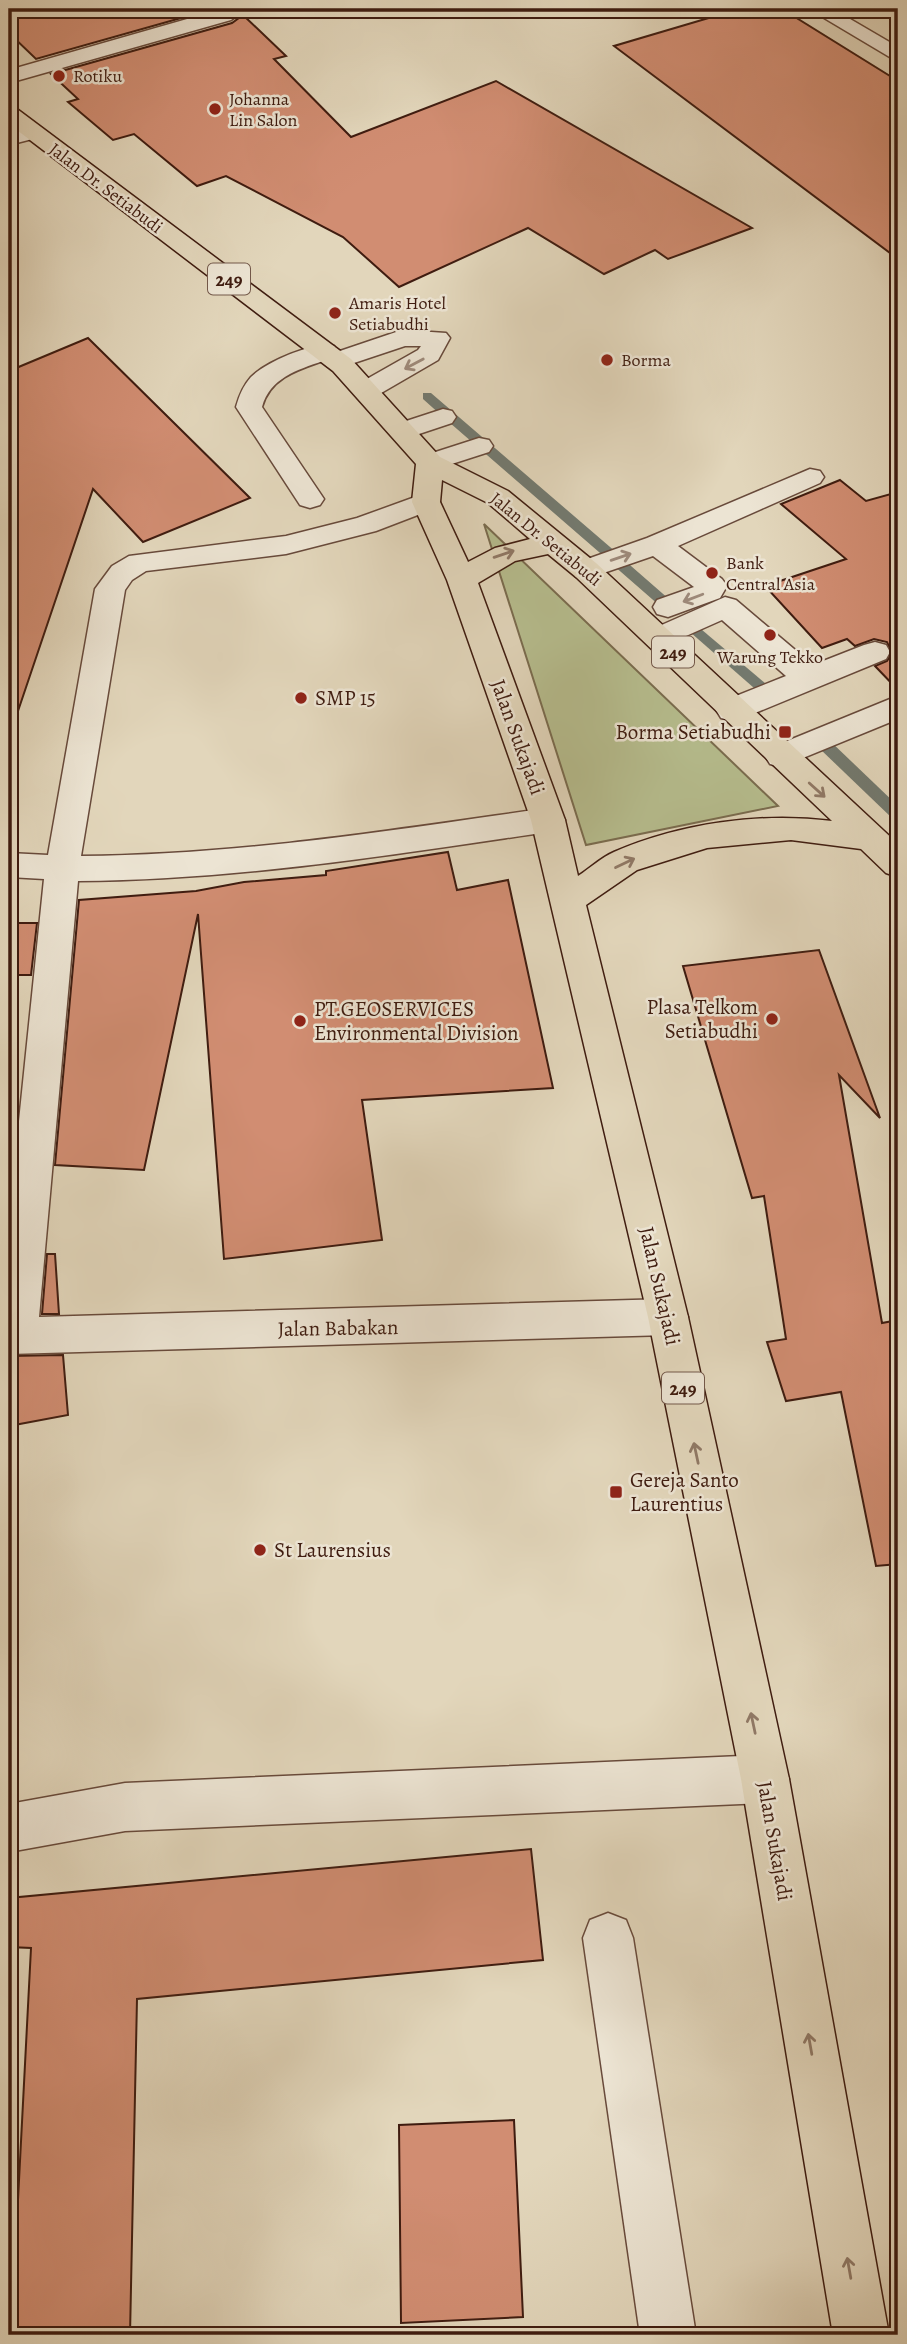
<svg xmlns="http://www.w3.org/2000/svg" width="907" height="2344" viewBox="0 0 907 2344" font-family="Alegreya,serif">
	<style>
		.green { fill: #b6bd8e; stroke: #7a6c4f; stroke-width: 2 }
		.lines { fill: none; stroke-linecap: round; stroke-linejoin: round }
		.stream { fill: #737a70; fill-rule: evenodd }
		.building { fill: #d18d72; stroke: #3f1c10; stroke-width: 2 }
		.minor-casing { stroke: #684a3b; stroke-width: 3 }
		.major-casing { stroke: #3f1c10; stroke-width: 3 }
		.minor { fill: #ece4d3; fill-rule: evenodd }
		.major { fill: #e2d6bb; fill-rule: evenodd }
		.oneway { stroke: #9e8a7b }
		.oneway2 { stroke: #907966 }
		.poi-dot { fill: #8f2418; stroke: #ece4d3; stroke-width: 2.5 }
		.labels { text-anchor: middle; stroke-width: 5; stroke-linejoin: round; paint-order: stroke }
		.far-poi-label { font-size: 18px; fill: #3f1c10; stroke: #ece4d3; text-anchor: start }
		.far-street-label { font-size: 18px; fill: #3f1c10; stroke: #ece4d3 }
		.shield { fill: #ece4d3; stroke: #73584a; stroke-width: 2 }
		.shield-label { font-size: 19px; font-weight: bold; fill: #3f1c10 }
		.poi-label { font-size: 21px; fill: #3f1c10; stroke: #ece4d3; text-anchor: start }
		.street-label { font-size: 21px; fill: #3f1c10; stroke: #ece4d3 }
	</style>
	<rect width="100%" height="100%" fill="#e2d6bb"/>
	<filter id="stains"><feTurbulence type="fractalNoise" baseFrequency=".00286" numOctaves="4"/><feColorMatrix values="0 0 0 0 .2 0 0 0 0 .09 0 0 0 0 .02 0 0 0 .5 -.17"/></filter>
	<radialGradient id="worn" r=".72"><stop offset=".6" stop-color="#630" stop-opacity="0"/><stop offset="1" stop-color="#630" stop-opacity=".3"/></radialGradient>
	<path class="green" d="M484,524L778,806L586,845Z"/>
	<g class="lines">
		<g class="stream">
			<path d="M423,393H431L617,553V558L623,559L670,600V606H660L613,565V560L607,559L442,416L423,399Z"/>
			<path d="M695,624L772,689V695H762L690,632L688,629Z"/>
			<path d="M824,739L829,740L898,806V820L893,819L819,748V740Z"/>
		</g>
	</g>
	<g class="building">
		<path d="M9,9H213L36,59L9,33Z"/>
		<path d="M739,9H782L898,81V259L614,46Z"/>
		<path d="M243,15L286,56L274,59L351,137L496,81L752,228L668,259L655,250L604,274L528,228L399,287L343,237L226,176L197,186L134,134L113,140L68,102L78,99L51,74L232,23Z"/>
		<path d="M88,338L250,498L143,542L93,489L17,714L9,713V371Z"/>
		<path d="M840,480L866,501L898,492V690L875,666L887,661L892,653L887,642L874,639L855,646L847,639L822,648L765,586L846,559L781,504Z"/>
		<path d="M448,852L457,890L508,880L553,1088L362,1100L382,1240L224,1259L198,914L144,1170L55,1165L79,900L196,891L244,882L326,875V871Z"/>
		<path d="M9,923H37L31,975H9Z"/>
		<path d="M819,950L880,1118L839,1075L882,1323L898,1320V1564L876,1566L841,1392L786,1401L767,1342L786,1339L764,1196L752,1198L683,966Z"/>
		<path d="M47,1254H55L59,1314H42Z"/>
		<path d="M63,1355L68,1415L9,1426V1356Z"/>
		<path d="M531,1849L543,1960L137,1999L130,2335H11L31,1948L9,1947V1898Z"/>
		<path d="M514,2120L523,2317L401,2323L399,2125Z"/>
	</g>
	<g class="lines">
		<g class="minor-casing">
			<g id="minor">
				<path d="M222,9H246L231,20L9,83V70Z"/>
				<path d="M809,9H833L898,47V62Z"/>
				<path d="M32,125L43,132L40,137L9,145V131Z"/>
				<path d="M402,330L446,333L450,338L438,360L376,396H358L354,390L358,384L418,350L421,346H405L336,369L327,366L323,361C297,370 270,378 262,407L324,499L320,505L310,508L300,505L236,407C239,396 243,386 251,377C266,362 314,341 334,346L337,352Z"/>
				<path d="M443,409L452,411L456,417L452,423L404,439L394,437L391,431L394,425Z"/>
				<path d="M479,438L489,440L493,446L489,452L430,471L420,469L416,463L420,457Z"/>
				<path d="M810,469L820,471L824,477L820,483L678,546L722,579L727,586L720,598L668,617L657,614L653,607L657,600L694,587L653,556L586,579L576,577L571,570L576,563L647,538Z"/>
				<path d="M426,493L436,496L440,502L436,508L376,531L286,554L146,571L132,580L125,590L81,856C239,855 393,830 548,808L560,812L565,820L560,828L548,832C391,855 237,880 78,881L39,1317L668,1299L682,1304L688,1317L682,1330L668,1335L9,1354V1218L44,879L9,877V853L48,855L95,589L112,566L129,556L286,536L357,518Z"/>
				<path d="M725,597L736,600L813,665L864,645L875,642L886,645L890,652L886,659L743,718L732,721L721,718L716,710L721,702L786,676L722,620L659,648L648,645L644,638L648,631Z"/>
				<path d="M890,699L898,702V719L781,767L770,764L765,756L770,748Z"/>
				<path d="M765,1755L782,1762L789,1779L782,1796L765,1803L125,1831L9,1852V1804L125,1783Z"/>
				<path d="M608,1913L626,1920L633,1938L696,2335H640L583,1938L590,1920Z"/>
			</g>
		</g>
		<g class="major-casing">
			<path id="major" d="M9,107L17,109L351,359L440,457L508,491L596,563L898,844V877L886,873L861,849L791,840L707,848L637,870L586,905L688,1317L789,1779L889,2335H833L741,1779L648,1317L531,820L447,580L412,502L416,464L333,371L9,124ZM442,480L488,503L530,539L495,548L468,562L440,502ZM548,554L576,577L832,821C761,812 681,823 614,852C602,857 590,868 578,876L565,820L478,583L515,561Z"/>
		</g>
		<use href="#minor" class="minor"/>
		<use href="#major" class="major"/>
	</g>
	<defs><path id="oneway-shaft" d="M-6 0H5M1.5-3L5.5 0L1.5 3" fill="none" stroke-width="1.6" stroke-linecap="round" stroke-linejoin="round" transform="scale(1.75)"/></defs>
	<g class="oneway">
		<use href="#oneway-shaft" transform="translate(414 364) rotate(152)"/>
		<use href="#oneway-shaft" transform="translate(621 557) rotate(-19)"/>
		<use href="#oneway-shaft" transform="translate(693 598) rotate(159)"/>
	</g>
	<g class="oneway2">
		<use href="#oneway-shaft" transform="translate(504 554) rotate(-19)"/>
		<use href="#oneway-shaft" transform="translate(817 790) rotate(42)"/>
		<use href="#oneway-shaft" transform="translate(625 863) rotate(-26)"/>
		<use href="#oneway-shaft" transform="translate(696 1453) rotate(-102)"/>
		<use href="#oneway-shaft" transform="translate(753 1723) rotate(-102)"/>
		<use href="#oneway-shaft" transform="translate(810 2044) rotate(-100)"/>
		<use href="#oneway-shaft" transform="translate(849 2268) rotate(-100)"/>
	</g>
	<g class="poi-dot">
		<circle cx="59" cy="76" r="7"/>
		<circle cx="215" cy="109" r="7"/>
		<circle cx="335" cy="313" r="7"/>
		<circle cx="607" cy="360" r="7"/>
		<circle cx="712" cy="573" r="7"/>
		<circle cx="770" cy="635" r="7"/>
		<circle cx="301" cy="698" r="7"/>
		<rect x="778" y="725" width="14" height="14" rx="3.5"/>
		<circle cx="772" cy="1019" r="7"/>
		<circle cx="300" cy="1021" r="7"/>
		<rect x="609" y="1485" width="14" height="14" rx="3.5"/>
		<circle cx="260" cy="1550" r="7"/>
	</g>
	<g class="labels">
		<g class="far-poi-label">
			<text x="73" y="82">Rotiku</text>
			<text x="229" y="105">Johanna<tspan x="229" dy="21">Lin Salon</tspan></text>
			<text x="349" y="309">Amaris Hotel<tspan x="349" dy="21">Setiabudhi</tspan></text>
			<text x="621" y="366">Borma</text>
			<text x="726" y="569">Bank<tspan x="726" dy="21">Central Asia</tspan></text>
			<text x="770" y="663" text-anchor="middle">Warung Tekko</text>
		</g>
		<g class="far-street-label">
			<text transform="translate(106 188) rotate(37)" y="6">Jalan Dr. Setiabudi</text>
			<text transform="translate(546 539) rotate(39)" y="6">Jalan Dr. Setiabudi</text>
		</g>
		<g class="shield">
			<rect x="208" y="263.5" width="42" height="31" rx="5"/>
			<rect x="652" y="636.5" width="42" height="31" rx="5"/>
			<rect x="662" y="1372.5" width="42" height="31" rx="5"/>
		</g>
		<g class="shield-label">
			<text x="229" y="286">249</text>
			<text x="673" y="659">249</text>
			<text x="683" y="1395">249</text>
		</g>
		<g class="poi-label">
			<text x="315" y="705">SMP 15</text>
			<text x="771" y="739" text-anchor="end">Borma Setiabudhi</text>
			<text x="758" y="1014" text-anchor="end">Plasa Telkom<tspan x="758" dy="24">Setiabudhi</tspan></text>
			<text x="314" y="1016">PT.GEOSERVICES<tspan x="314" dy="24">Environmental Division</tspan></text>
			<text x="630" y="1487">Gereja Santo<tspan x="630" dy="24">Laurentius</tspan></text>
			<text x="274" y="1557">St Laurensius</text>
		</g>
		<g class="street-label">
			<text transform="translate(518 737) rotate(70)" y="7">Jalan Sukajadi</text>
			<text transform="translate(660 1286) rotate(77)" y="7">Jalan Sukajadi</text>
			<text transform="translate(338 1328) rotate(-1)" y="7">Jalan Babakan</text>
			<text transform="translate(775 1841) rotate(80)" y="7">Jalan Sukajadi</text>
		</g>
	</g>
	<rect width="907" height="2344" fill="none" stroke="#e2d6bb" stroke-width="35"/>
	<rect x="10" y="10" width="886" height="2323" fill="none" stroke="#3f1c10" stroke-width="3.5"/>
	<rect x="18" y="18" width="872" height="2309" fill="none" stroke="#3f1c10" stroke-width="2"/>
	<rect width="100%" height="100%" filter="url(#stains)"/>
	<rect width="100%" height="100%" fill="url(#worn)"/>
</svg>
